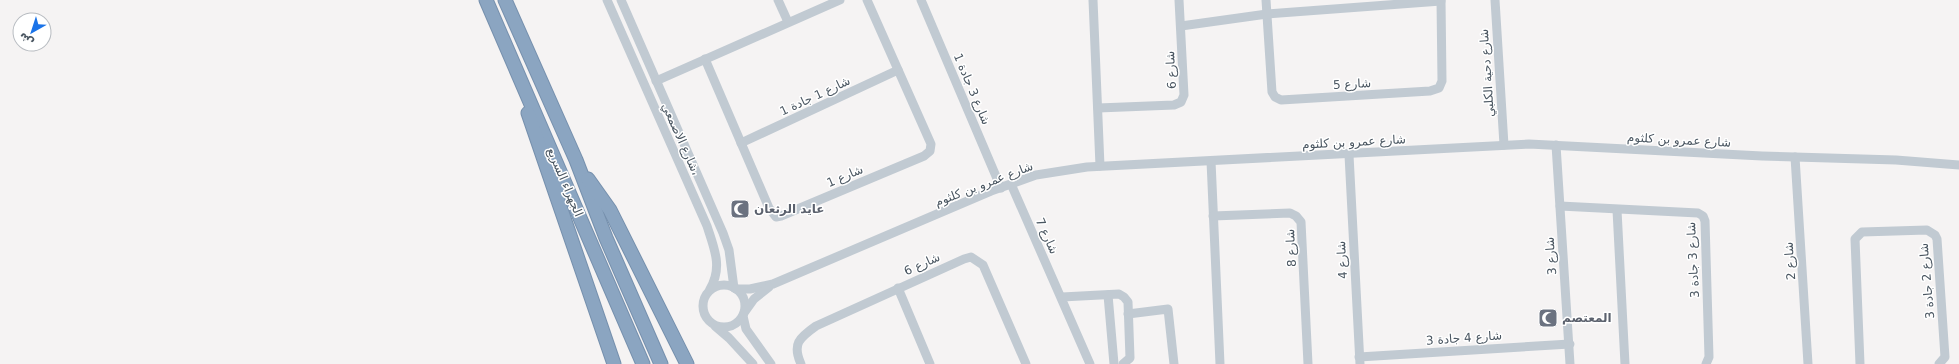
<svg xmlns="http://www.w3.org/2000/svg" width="1959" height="364" viewBox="0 0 1959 364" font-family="'DejaVu Sans',Vazirmatn,sans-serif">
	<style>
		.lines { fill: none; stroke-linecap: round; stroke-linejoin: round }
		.highway-casing { stroke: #7690ad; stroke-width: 15 }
		.minor { stroke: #c1cad2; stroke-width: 9 }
		.highway { stroke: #8ba5c1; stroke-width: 13 }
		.labels { text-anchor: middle; stroke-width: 3; stroke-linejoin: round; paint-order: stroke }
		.street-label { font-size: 12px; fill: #4a5661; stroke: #fff }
		.worship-label { font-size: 12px; font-weight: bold; fill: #5b616d; stroke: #fff; text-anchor: start }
	</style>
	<rect width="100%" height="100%" fill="#f5f3f3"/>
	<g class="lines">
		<g class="highway-casing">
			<g id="highway">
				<path d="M486,0L643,364"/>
				<path d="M505,0L576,160L606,238L661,364"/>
				<path d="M528,113L614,364"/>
				<path d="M588,179L610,210L687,364"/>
			</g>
		</g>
		<g class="minor">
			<path d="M607,0L707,226C714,248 723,267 710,289"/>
			<path d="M621,0L723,233L729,250L734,288"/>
			<path d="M778,0L788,22"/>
			<path d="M921,0L1001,188"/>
			<path d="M1093,0L1100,166"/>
			<path d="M1266,0L1272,92L1275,97L1281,100L1430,91L1439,88L1442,81L1441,0"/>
			<path d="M1495,0L1504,145"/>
			<path d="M1181,26L1267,14L1441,1"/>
			<path d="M705,59L769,208L776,217L781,216L924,156L930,151L931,144L867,0"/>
			<path d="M656,81L840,0"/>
			<path d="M1098,108L1174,105L1181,102L1184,95L1179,0"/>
			<path d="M741,143L898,70"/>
			<path d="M1556,145L1570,364"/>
			<path d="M1349,155L1360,364"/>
			<path d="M1795,157L1808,364"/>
			<path d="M1211,161L1220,364"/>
			<path d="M1011,184L1090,364"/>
			<path d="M1560,206L1698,213L1703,216L1705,221L1709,357L1706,364"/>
			<path d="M1617,210L1625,364"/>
			<path d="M1213,216L1290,213L1296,216L1301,222L1308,364"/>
			<circle cx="724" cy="306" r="21"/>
			<path d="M898,288L930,364"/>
			<path d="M736,289H750L773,284L991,191L1036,175L1087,167L1529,144L1762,156L1896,160L1959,165"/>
			<path d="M1108,295L1114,364"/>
			<path d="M1062,297L1119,294L1124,297L1128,302L1130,358L1123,364"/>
			<path d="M744,313L754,299L769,287"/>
			<path d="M1128,314L1168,309L1174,364"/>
			<path d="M743,316L746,329L771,364"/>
			<path d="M715,326L729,338L753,364"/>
			<path d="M1359,357L1570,344"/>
			<path d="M801,364C792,344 799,338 816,326L964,259L971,257L983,265L1026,364"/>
			<path d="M1860,364L1855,239L1862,232L1927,230L1935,235L1937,239L1945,357L1939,364"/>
		</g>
		<use href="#highway" class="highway"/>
	</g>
	<defs>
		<g id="mosque-square" transform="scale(1)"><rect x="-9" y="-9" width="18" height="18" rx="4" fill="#6b7280" stroke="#fff"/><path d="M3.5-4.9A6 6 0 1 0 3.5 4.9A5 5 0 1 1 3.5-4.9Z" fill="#fff"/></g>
	</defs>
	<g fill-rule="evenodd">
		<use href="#mosque-square" x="740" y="209"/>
		<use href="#mosque-square" x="1548" y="318"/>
	</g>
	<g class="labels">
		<g class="street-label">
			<text transform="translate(1171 70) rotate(-93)" y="4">شارع 6</text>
			<text transform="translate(1487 73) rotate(-94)" y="4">شارع دحية الكلبي</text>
			<text transform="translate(1352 84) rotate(-3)" y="4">شارع 5</text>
			<text transform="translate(972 89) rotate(67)" y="4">شارع 3 جادة 1</text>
			<text transform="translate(815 96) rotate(-25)" y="4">شارع 1 جادة 1</text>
			<text transform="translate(681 139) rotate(66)" y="4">شارع الاصمعي،</text>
			<text transform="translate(1679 140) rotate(3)" y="4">شارع عمرو بن كلثوم</text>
			<text transform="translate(1354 142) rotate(-3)" y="4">شارع عمرو بن كلثوم</text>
			<text transform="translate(845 176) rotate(-23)" y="4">شارع 1</text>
			<text transform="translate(565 182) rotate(67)" y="4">الجهراء السريع</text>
			<text transform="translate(984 184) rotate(-21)" y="4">شارع عمرو بن كلثوم</text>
			<text transform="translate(1047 236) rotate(66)" y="4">شارع 7</text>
			<text transform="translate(1291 248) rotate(-93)" y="4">شارع 8</text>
			<text transform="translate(1551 256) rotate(-94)" y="4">شارع 3</text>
			<text transform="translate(1342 260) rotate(-93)" y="4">شارع 4</text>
			<text transform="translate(1693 260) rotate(-93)" y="4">شارع 3 جادة 3</text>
			<text transform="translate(1790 261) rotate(-94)" y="4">شارع 2</text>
			<text transform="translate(922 264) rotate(-24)" y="4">شارع 6</text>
			<text transform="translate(1927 281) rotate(-95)" y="4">شارع 2 جادة 3</text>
			<text transform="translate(1464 338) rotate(-4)" y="4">شارع 4 جادة 3</text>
		</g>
		<g class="worship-label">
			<text x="754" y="213">عايد الرثعان</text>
			<text x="1562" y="322">المعتصم</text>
		</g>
	</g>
	<g transform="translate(32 32) rotate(219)"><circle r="19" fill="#ffffff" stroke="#b7bbc0"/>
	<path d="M0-3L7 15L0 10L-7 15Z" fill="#1a73e8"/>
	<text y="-6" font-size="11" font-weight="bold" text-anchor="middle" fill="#4a5661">ش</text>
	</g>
</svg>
